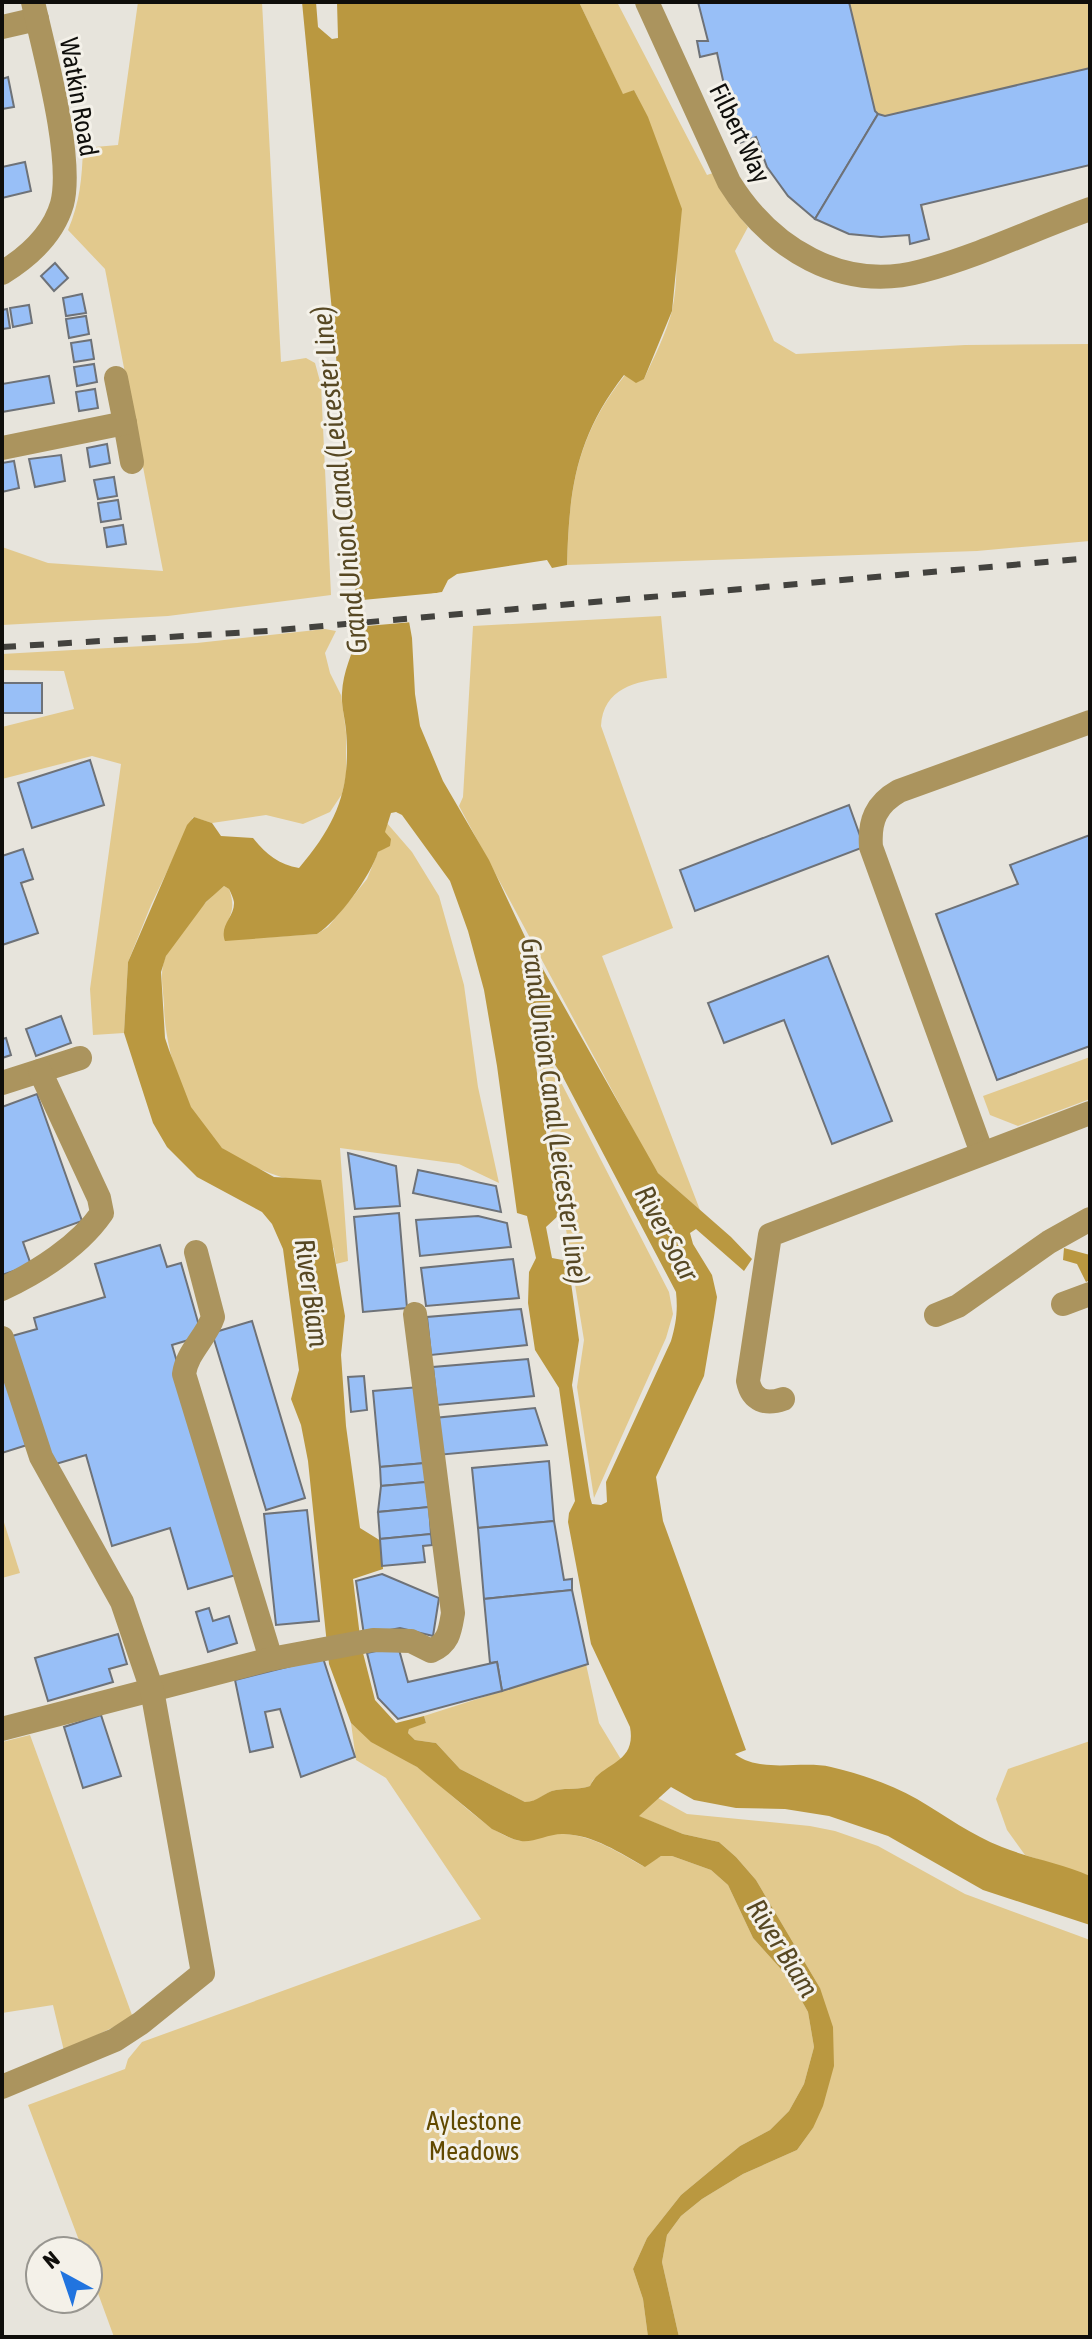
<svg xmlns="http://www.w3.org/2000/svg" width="1092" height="2339" viewBox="0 0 1092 2339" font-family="'Asap Condensed',sans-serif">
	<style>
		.green { fill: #e2c98d }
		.water { fill: #ba9840; fill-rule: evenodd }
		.pier { fill: #e7e4dc }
		.building { fill: #98bff7; stroke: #6e7278; stroke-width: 2 }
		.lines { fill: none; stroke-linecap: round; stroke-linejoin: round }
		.minor { stroke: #ab945e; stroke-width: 24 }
		.rail { stroke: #43423e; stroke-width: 6; stroke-dasharray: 14 14; stroke-linecap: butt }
		.labels { text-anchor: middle; stroke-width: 6; stroke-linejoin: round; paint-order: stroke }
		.street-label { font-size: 26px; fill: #0f0e0b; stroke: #f4f1e9 }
		.park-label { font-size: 26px; fill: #614900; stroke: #f4f1e9 }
		.water-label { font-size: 28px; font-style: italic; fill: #574823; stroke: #f4f1e9 }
	</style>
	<rect width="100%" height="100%" fill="#e7e4dc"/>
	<g class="green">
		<path d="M138,2H262L281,362L306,358L315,363L321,385L331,595L168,616L2,625V547L48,563L163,571L105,269L68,230C80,202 82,178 83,148L118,145Z"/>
		<path d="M579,2H617L707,175L713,173L730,205L748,227L735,251L774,341L796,354L965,345L1090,344V541L977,551L567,565C569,489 576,437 625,375L644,379C654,357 666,334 672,311C686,245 665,149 634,90L623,95Z"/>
		<path d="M698,2H1090V165L922,204L929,239L910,244L909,235C829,241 784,212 756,137L737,144L717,53L700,57L697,42L708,40Z"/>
		<path d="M661,616L667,678C636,681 603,688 601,726L673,928L602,956L700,1210L658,1173L649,1159L459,806L463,797L473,626Z"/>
		<path d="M325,629L336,631L325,653L330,673L341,695L346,732V776L342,794L330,812L303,824L266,815L212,823L193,817L151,905L128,962L124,1033L93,1035L90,989L121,764L92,756L2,779V727L74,709L64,671L2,670V654L197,643Z"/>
		<path d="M386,822L412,852L439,896L464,985L478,1087L499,1183L459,1164L340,1148L348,1261L336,1264L334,1249L294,1180C274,1177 238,1161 222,1148C186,1120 164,1048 164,1004C163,988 159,971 166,956C179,930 202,904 224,886L229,889C239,916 223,916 226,940L317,934L328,927L367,879L378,852L383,849Z"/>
		<path d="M1090,1057V1099L1018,1126L990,1115L983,1096Z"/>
		<path d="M543,1059H549L669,1292L673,1314L666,1338L594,1498L577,1387L584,1340L539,1063Z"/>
		<path d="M2,1516L20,1573L2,1578Z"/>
		<path d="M586,1664L599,1723L622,1761L593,1780L590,1786C579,1790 568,1788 556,1790C544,1792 538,1803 525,1802L460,1769L436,1743L415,1740L408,1733L409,1728L426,1723L424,1716Z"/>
		<path d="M351,1723C375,1745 392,1750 417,1767C444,1785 491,1838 522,1841C531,1842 542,1835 552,1834C586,1831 614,1850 643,1866L661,1856H672L711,1870L728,1885L753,1938L789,1978L808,2012L814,2047L804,2084L789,2111L770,2130L740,2146L681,2195L647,2238L633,2269L643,2299L648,2337H114L88,2266V2251H83L28,2105L125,2069L128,2059L142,2042L481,1919L386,1778L356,1760Z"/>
		<path d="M30,1735L132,2015L128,2020L64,2051L53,2005L2,2013V1742Z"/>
		<path d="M1090,1741V1876L1025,1855L1007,1830L996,1799L1008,1769Z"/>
		<path d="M658,1798L687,1814L810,1826L835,1831L878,1846L965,1894L1090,1940V2337H679L662,2262L667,2235L681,2216L702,2199L743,2174L797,2150L813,2128L820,1988L756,1880L736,1857L719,1842L683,1834L638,1816Z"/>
	</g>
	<g class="water">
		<path d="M302,2H316L318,27L332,39L338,38L337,2H579L623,94L634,90L648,117L682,209L672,311L644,379L636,383L624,375C576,437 569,489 567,565L552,568L547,560L457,574L448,580L442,592L405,599L412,638L415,694L420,726L443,781L489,860L526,939L658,1173L731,1237L752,1259L744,1271L696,1229L690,1233L693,1244L712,1275L717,1297L714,1317L704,1376L656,1477L663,1521L746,1750L735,1754C761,1774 801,1760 831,1767C860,1774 891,1784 917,1799C946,1816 971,1835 1002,1847C1031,1859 1062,1863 1090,1876V1925L983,1890L888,1836L829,1816L785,1809L736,1808L694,1800L671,1787L639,1816L683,1834L719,1842L736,1857L756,1880L820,1988L833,2027L834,2066L823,2106L813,2128L797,2150L743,2174L702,2199L681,2216L667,2235L662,2262L679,2337H648L643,2299L633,2269L647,2238L681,2195L740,2146L770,2130L789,2111L804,2084L814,2047L808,2012L789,1978L753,1938L728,1885L711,1870L672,1856H661L645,1867C620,1853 594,1835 564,1834C550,1833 533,1843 521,1841C512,1840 501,1833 492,1829L417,1767L371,1742L351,1723L329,1664L308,1461L301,1425L291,1399L299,1370L283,1249L272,1224L262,1212L197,1177L167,1147L153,1123L124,1033L128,962L187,825L194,817L212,823L221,836L253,838C265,853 279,865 299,868C337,823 351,790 346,730C345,718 341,705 342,693C343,672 352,653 359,633L334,332ZM396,812L402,815L450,881L468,931L484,990L497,1066L517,1213L527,1216L536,1258L529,1272L528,1303L535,1350L559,1388L575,1501L569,1513L568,1522L591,1644L630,1727C637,1765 601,1762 590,1786C579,1790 568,1788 556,1790C544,1792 538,1802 525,1802L460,1769L436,1743L415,1740L408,1733L409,1729L426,1723L424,1716L396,1723L375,1700L361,1645L353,1579L383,1569L381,1541L360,1528L346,1426L341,1355L345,1316L321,1180L274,1177L222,1148L191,1107L169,1050L165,1038L161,972L166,956L206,902L224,886L229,889C231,893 233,897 234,902C235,917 219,925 225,941L317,934C338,921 371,875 378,852L390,846L391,839L385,832L391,813ZM542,1054L550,1057L563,1077L676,1292C678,1311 676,1324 671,1341L606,1482L607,1502L601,1505L592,1504L590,1497L572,1385L579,1340L568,1261L552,1258L546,1227L559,1215L535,1060Z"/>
		<path d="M1064,1248L1090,1255V1280L1086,1282L1077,1264L1063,1260Z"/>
	</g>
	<path class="pier" d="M447,592L443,596L410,602L413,622L355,627L352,601Z"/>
	<g class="building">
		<path d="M698,2H849L875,111L878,114L815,219L788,196L767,167L756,137L737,144L717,53L700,57L697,41H708Z"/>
		<path d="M1090,68V165L921,205L929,239L910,244L909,235L881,237L849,234L815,219L878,114L885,116Z"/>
		<path d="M8,77L14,107L2,109V79Z"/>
		<path d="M25,162L31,191L2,198V167Z"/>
		<path d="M55,263L68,278L54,291L41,276Z"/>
		<path d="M82,294L86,313L66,316L63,298Z"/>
		<path d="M29,305L32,323L13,327L10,308Z"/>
		<path d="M7,309L10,328L2,329V310Z"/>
		<path d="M86,316L89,334L69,338L66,319Z"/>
		<path d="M91,340L94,359L74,362L71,343Z"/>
		<path d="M94,364L97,382L77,386L74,367Z"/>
		<path d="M49,376L54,403L2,412V384Z"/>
		<path d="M95,389L98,408L79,411L76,392Z"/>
		<path d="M107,444L110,463L90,467L87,448Z"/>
		<path d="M61,455L65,481L35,487L29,459Z"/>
		<path d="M14,461L19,488L2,492V463Z"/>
		<path d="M114,477L117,496L98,499L94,480Z"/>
		<path d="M118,500L121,519L101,522L98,503Z"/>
		<path d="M123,525L126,544L107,547L104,528Z"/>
		<rect x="2" y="683" width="40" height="30"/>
		<path d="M90,760L104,805L32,828L18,783Z"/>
		<path d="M849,805L864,847L695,911L680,870Z"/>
		<path d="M1090,835V1046L997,1080L936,914L1018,884L1010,865Z"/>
		<path d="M23,849L33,879L21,883L38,933L2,945V856Z"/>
		<path d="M828,956L892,1121L832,1144L784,1020L724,1043L708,1003Z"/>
		<path d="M61,1016L71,1043L36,1056L26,1029Z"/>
		<path d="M6,1038L11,1055L2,1058V1039Z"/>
		<path d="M37,1094L82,1221L23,1242L31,1265L2,1275V1107Z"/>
		<path d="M348,1153L396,1166L400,1206L355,1209Z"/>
		<path d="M418,1170L496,1186L501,1212L413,1193Z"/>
		<path d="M399,1213L407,1308L363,1312L354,1217Z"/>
		<path d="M478,1216L507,1223L511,1247L420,1256L416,1220Z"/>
		<path d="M160,1245L167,1267L181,1263L202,1336L172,1345L239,1574L188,1589L170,1528L112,1546L86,1455L49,1466L12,1336L37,1329L34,1318L105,1297L95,1264Z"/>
		<path d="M513,1259L519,1298L426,1306L421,1268Z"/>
		<path d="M521,1309L527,1345L431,1355L427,1317Z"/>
		<path d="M252,1321L305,1498L266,1510L212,1333Z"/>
		<path d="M528,1359L534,1396L437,1405L433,1367Z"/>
		<path d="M2,1364L27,1445L2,1453Z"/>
		<path d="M364,1376L367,1410L351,1412L348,1377Z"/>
		<path d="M419,1387L425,1463L380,1467L373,1391Z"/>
		<path d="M535,1408L547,1445L437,1455L434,1418Z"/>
		<path d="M549,1461L554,1521L478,1528L472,1468Z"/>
		<path d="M425,1463L426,1482L381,1486L380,1467Z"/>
		<path d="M426,1482L429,1507L378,1512L381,1486Z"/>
		<path d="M429,1507L431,1534L380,1539L378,1512Z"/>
		<path d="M307,1510L319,1621L276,1625L264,1514Z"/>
		<path d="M554,1521L564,1580L572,1579V1590L484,1599L478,1528Z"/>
		<path d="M431,1534L432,1545L423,1546L425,1562L382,1566L380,1539Z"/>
		<path d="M382,1574L439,1598L433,1636L400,1628L364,1635L356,1581Z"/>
		<path d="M572,1590L588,1664L502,1691L497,1662L490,1663L484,1599Z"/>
		<path d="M209,1608L213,1621L229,1616L237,1643L208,1652L196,1612Z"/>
		<path d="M118,1634L127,1664L109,1669L113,1682L48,1701L35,1658Z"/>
		<path d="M398,1646L408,1682L497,1662L502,1691L398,1719L378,1698L367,1653Z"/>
		<path d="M323,1658L355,1757L301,1777L280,1709L265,1712L273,1747L250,1752L235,1680Z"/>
		<path d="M101,1715L121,1776L83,1788L64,1727Z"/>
	</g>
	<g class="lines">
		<g class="minor">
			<path d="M647,2L729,182C770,248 842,293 922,271C979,256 1034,229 1090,209"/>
			<path d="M2,27L37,19"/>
			<path d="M2,273C28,257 53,235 62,204C74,158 44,51 33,2"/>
			<path d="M125,423L132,462"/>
			<path d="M2,448L125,423L116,378"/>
			<path d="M2,1083L80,1058"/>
			<path d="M982,1153L871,847C869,821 876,804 899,791L1090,722"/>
			<path d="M196,1252L213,1317C206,1338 187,1352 184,1374L271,1659"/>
			<path d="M2,1289C38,1272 79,1246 102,1213L99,1198L40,1071"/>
			<path d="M1063,1304L1090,1294"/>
			<path d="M936,1315L958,1306L1049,1242L1090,1219"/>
			<path d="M783,1399C766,1405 752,1401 748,1381L770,1235L1090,1113"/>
			<path d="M2,1729L271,1659L373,1640L411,1641L431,1651C449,1643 450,1631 453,1613L415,1314"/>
			<path d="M2,2087L115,2040L141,2023L203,1973L152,1690L122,1602L41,1457L2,1338"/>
		</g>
		<path class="rail" d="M2,647L268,631L1090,558"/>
	</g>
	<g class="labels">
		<g class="street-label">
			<text transform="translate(79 97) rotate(80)" y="9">Watkin Road</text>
			<text transform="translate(740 133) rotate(64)" y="9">Filbert Way</text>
		</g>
		<g class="park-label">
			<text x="474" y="2130">Aylestone<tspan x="474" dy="30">Meadows</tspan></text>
		</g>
		<g class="water-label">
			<text transform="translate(339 480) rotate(-96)" y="10">Grand Union Canal (Leicester Line)</text>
			<text transform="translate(555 1111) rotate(82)" y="10">Grand Union Canal (Leicester Line)</text>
			<text transform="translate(667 1233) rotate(62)" y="10">River Soar</text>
			<text transform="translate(312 1293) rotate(82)" y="10">River Biam</text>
			<text transform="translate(783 1948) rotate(58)" y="10">River Biam</text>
		</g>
	</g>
	<rect width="1092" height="2339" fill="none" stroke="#0f0e0b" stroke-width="8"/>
	<g transform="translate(64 2275) rotate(320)"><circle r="38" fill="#f4f1e9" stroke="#989690" stroke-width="2"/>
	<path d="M0-6L14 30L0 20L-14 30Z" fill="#2174df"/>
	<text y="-12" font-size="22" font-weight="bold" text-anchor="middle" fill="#0f0e0b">N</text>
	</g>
</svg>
